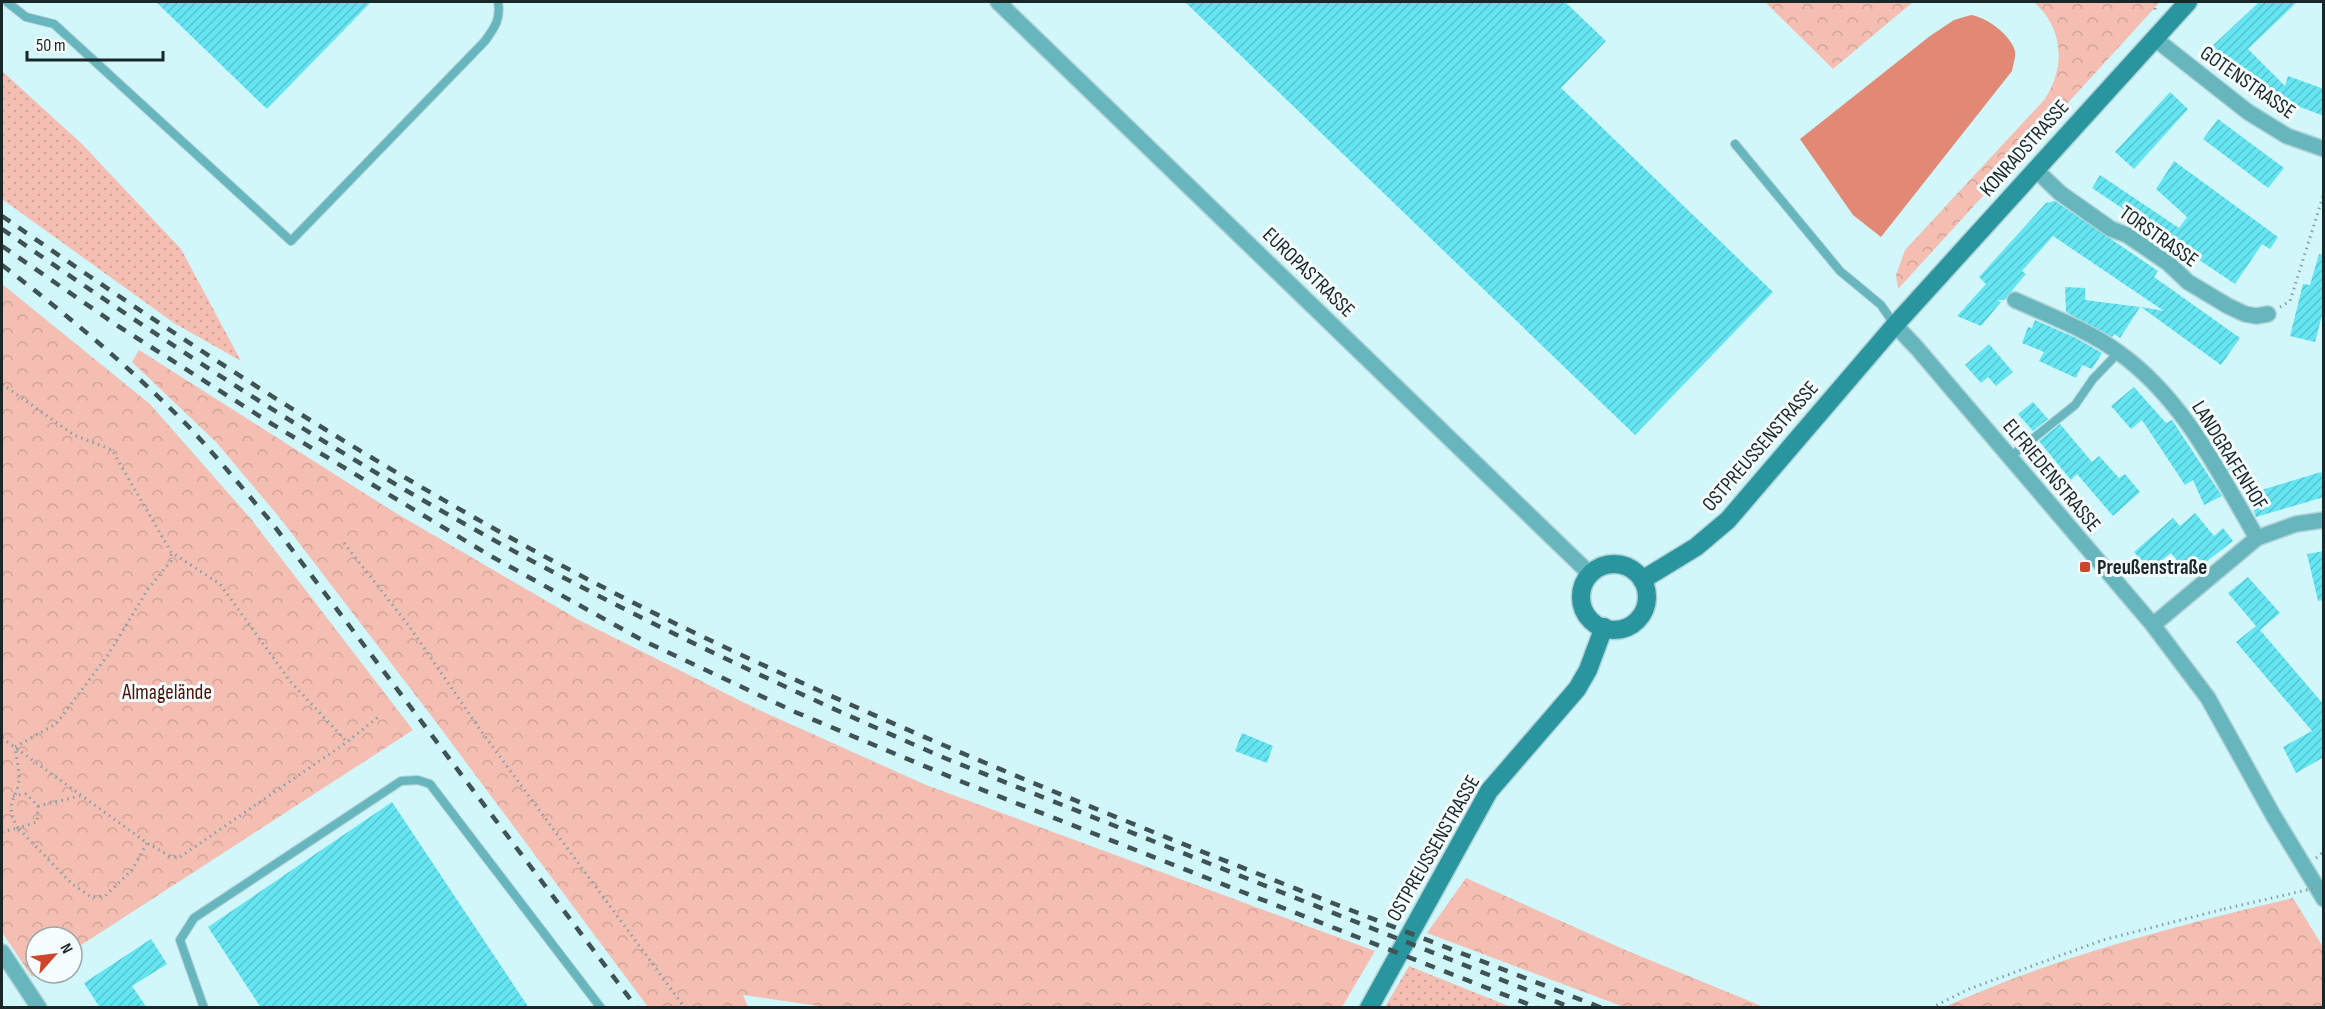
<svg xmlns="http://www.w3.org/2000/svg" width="2325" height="1009" viewBox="0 0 2325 1009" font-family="'Sofia Sans Condensed',sans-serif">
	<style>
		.grass { fill: url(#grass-dots) }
		.forest { fill: url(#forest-crowns) }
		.water { fill: #e28975 }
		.building { fill: url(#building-hatch) }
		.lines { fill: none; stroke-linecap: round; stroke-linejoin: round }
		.lane-casing { stroke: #b0d2d5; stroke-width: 10 }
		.street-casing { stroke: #b0d2d5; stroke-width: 18 }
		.secondary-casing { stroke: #b0d2d5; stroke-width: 21 }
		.path { stroke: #85a1a4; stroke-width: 3; stroke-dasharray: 1.5 4.5; stroke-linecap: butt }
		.lane { stroke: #67b6be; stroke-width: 8 }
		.street { stroke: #67b6be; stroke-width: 15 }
		.secondary { stroke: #29959f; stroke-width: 18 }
		.rail { stroke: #3f5254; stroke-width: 4.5; stroke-dasharray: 10 10; stroke-linecap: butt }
		.path-bridge { stroke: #85a1a4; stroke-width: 3; stroke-dasharray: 1.5 4.5; stroke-linecap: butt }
		.poi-dot { fill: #d0452a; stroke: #f6fdfe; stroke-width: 2 }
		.labels { text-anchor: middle; stroke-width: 6; stroke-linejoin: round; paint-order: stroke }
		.street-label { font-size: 21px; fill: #192729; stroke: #f6fdfe }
		.poi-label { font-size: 21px; font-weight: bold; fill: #192729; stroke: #f6fdfe; text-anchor: start }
		.park-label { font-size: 21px; fill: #4c1409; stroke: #f6fdfe }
	</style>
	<defs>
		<pattern id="grass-dots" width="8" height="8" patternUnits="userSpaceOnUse" patternTransform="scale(1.5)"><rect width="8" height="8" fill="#f5beb2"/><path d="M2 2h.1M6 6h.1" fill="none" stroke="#d1a399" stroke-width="1.8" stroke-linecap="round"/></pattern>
		<pattern id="forest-crowns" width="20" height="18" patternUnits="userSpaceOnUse" patternTransform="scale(1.5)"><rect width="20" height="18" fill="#f5beb2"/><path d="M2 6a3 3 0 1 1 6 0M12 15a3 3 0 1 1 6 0" fill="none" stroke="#d1a399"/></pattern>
		<pattern id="building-hatch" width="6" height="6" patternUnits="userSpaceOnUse" patternTransform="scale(1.5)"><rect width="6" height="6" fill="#65e5f2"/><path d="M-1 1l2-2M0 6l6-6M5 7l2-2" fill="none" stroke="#57c4d0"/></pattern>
	</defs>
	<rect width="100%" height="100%" fill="#d1f7fb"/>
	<g class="grass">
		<path d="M2,71L82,144L181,249L241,361L174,323L2,199Z"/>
		<path d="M1409,966L1511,1007H1385Z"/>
	</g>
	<g class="forest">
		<path d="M1765,2H1913L1833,69Z"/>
		<path d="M2034,2H2160L1898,289L1896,275L1905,250L2045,99C2066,66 2063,28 2034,2Z"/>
		<path d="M2,284L150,404L251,519L413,730L72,951V937H36L37,973L32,977L2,932Z"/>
		<path d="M139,350L394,512L579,620L757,709L926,785L1375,951L1342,1007L832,1008L743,995L748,1007H648L433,718L280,518L216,442L132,362Z"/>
		<path d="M1466,878L1623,949L1764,1007H1624L1427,933Z"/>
		<path d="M2293,898L2323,947V1007H1944C2055,957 2174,926 2293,898Z"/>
	</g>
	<path class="water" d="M1971,15C1986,17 2011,35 2015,51C2016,57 2013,65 2012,71L1881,237L1853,215L1800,139L1930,36L1954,20Z"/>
	<g class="building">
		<path d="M156,2H371L267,109Z"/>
		<path d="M1185,2H1565L1606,41L1561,88L1773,292L1635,435Z"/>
		<path d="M2259,2H2297L2248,49L2285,86L2288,76L2324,89V116L2271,96L2258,85L2255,87L2250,81L2248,82L2232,65L2226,70L2207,51Z"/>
		<path d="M2170,92L2188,109L2134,169L2115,152Z"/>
		<path d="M2218,119L2284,168L2268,188L2203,139Z"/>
		<path d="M2174,161L2278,237L2270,249L2262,244L2235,284L2092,188L2100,175L2179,228L2187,217L2156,189Z"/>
		<path d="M2055,201L2158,271L2154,277L2240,338L2221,365L2141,307L2164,311L2053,236L2022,271L2026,274L2004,300H1997L2001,302L1981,326L1957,316L1986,284L1979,277L2046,203Z"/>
		<path d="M2319,254L2324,255V308L2315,342L2290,336L2303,284L2310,285Z"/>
		<path d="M2065,287L2085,288V300L2140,307L2120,338L2114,334L2112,337L2066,312Z"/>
		<path d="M2035,320L2076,338L2102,353L2092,369L2082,365L2076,378L2039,361L2044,352L2022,343L2028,327L2032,328Z"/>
		<path d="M1989,344L2013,372L1996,386L1988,377L1981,383L1965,365Z"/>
		<path d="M2134,387L2166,423L2172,420L2222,496L2204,505L2193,480L2185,485L2142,420L2131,429L2111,406Z"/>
		<path d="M2033,402L2048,419L2033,431L2018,414Z"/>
		<path d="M2060,424L2092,462L2099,456L2119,478L2125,474L2140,492L2113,516L2077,474L2071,480L2039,441Z"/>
		<path d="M2232,456L2244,463L2241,468L2252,477L2243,493L2227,466Z"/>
		<path d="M2321,472L2324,481V497L2256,517L2248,494Z"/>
		<path d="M2195,513L2214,536L2223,528L2233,541L2189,575L2171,553L2150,570L2134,552L2173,518L2180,526Z"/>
		<path d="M2324,551V600L2318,601L2307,554Z"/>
		<path d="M2248,577L2280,613L2260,630L2324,705V757L2296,773L2283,747L2312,731L2236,642L2256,626L2228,593Z"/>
		<path d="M1242,733L1273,746L1267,763L1235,751Z"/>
		<path d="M392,802L529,1008H261L208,927Z"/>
		<path d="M151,939L167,964L132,986L147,1008H100L84,983Z"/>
	</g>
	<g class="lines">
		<g class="lane-casing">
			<g id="lane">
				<path d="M7,2L26,17L54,24L291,241L485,41C495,27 501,19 498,2"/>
				<path d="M1735,144L1840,271L1881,305L1894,324"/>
				<path d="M2010,457L2075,405L2093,379L2119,352"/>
				<path d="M204,1008L180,940L194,918L401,781L418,780L430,784L601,1008"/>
			</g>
		</g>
		<g class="street-casing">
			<g id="street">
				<path d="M998,2L1590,574"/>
				<path d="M2154,38L2248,112L2287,136L2324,149"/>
				<path d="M2036,170L2060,193L2111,229L2127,235L2168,263L2188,282L2228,306L2245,314L2256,316L2268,314"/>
				<path d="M2015,300C2050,316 2086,329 2118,352C2183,398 2218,471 2257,538"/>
				<path d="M1895,325L1916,347L2153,625L2208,698L2273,815L2324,899"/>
				<path d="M2153,625L2257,538L2296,524L2324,520"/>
				<path d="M2,952L39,1008"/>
			</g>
		</g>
		<g class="secondary-casing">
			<g id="secondary">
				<circle cx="1614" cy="597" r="33"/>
				<path d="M1642,580L1696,547L1728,520L1895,325L2188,2"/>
				<path d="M1369,1008L1489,791L1577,689L1588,670L1604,627"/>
			</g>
		</g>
		<g class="path">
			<path d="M2155,2V13"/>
			<path d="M2280,307L2290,301L2324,193"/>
			<path d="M2,384L74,435L112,450L171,552L220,584L290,681L347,742"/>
			<path d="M344,543L409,626L481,731L685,1008"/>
			<path d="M2,738L147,843L171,857H180L347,742L378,717"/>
			<path d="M13,796L26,794L38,806L37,822L18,828C2,800 19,800 19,777C19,767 16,757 15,747L56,724L108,655L148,589L171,561V553"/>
			<path d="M38,806L80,796"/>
			<path d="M2,832L18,828L72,884L91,897L105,896L132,870L147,843"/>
			<path d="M2316,858L2324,851"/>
			<path d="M1931,1008L1969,989L2103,940L2224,909"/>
		</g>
		<use href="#lane" class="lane"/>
		<use href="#street" class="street"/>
		<use href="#secondary" class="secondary"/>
		<g class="rail">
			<path d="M2,216C223,370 451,516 695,633C990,774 1298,889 1602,1008"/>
			<path d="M2,229C157,337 315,441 481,533C632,617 788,690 947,759L1572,1008"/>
			<path d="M2,246L118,326L272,424L489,555L642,640L795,712L965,783L1538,1008"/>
			<path d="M2,265C67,315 130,367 188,426C217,457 244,490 272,523L637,1008"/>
		</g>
		<path class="path-bridge" d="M2224,909L2324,886"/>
	</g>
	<rect class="poi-dot" x="2079" y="561" width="12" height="12" rx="3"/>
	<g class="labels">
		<g class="street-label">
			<text transform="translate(2248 82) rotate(35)" y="7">GOTENSTRASSE</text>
			<text transform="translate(2024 148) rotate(-48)" y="7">KONRADSTRASSE</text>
			<text transform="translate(2159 236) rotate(35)" y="7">TORSTRASSE</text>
			<text transform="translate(1309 272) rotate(44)" y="7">EUROPASTRASSE</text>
			<text transform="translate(1760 446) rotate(-49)" y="7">OSTPREUSSENSTRASSE</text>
			<text transform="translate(2230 455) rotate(58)" y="7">LANDGRAFENHOF</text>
			<text transform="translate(2052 475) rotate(50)" y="7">ELFRIEDENSTRASSE</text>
			<text transform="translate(1433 848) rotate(-60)" y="7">OSTPREUSSENSTRASSE</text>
		</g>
		<g class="poi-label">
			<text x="2097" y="574">Preußenstraße</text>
		</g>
		<g class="park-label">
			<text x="167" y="699">Almagelände</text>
		</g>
	</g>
	<rect width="2325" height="1009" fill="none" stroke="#192729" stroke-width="6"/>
	<g transform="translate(54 955) rotate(62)"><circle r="28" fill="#f6fdfe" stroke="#9ea7a9" stroke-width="1.5"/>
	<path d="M0-4.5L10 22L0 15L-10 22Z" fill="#d0452a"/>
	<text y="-9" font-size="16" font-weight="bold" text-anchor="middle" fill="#192729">N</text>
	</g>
	<path d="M27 51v9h136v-9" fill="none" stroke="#192729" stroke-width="3"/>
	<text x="36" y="51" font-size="18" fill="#192729" stroke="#f6fdfe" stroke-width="4.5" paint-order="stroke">50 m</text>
</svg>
